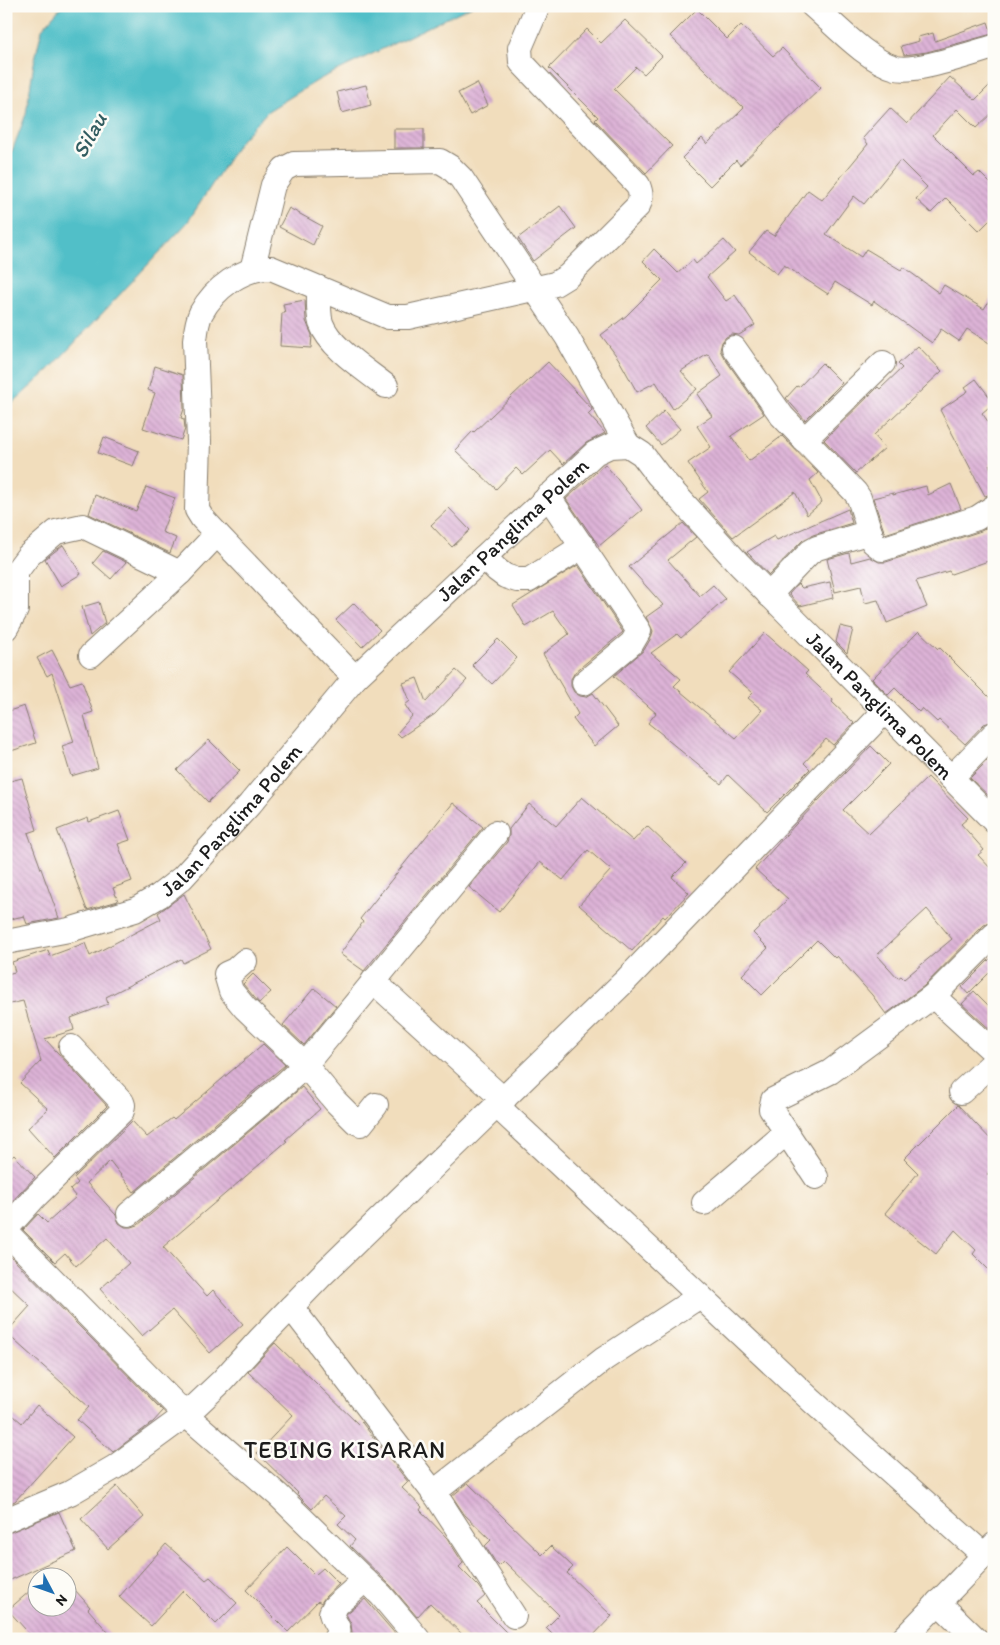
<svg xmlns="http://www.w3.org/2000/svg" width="1000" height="1645" viewBox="0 0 1000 1645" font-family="Itim,sans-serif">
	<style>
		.water { fill: #51bfc8; stroke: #366e72 }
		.building { fill: url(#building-back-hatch); fill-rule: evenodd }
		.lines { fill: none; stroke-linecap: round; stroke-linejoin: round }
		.minor-casing { stroke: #867c6c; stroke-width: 26 }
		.minor { stroke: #fff; stroke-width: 24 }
		.labels { text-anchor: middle; stroke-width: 5; stroke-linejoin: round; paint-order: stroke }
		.street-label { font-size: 21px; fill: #1c1c1c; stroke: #fdfcf7 }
		.water-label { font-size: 22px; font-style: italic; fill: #315d61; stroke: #fdfcf7 }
		.quarter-label { font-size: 24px; letter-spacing: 1px; fill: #1c1c1c; stroke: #fdfcf7 }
	</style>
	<defs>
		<pattern id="building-back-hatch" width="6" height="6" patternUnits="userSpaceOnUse" patternTransform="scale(1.25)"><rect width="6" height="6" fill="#ddb3d7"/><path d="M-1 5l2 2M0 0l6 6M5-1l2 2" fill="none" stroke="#bd99b8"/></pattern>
	</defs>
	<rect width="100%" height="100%" fill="#fdfcf7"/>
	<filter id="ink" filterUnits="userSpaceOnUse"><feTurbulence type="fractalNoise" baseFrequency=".02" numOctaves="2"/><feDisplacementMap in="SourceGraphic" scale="10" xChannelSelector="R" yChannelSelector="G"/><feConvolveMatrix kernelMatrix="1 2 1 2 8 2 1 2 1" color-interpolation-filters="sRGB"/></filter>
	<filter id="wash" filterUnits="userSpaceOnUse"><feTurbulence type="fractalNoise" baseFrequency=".0096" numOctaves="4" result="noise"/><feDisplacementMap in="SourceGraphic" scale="20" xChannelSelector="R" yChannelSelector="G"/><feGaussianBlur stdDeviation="1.12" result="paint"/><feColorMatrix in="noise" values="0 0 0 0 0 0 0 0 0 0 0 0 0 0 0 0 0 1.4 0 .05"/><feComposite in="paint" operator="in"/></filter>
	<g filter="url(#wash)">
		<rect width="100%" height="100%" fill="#f1ddbc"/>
		<path class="water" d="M62,6H472L320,79L268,111L241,140L187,223L49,370L6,409V167L26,114L34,63L42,29Z"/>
		<g id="blocks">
			<g class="building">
				<path d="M697,9L727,39L741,25L773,56L782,48L821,88L740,165L736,160L710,186L682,158L702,138L707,144L744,108L670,36Z"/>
				<path d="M625,20L662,56L644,74L636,67L614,89L672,146L646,173L595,120L598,117L549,68L587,29L601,43Z"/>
				<path d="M988,22L992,34L927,52L904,55L901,46L919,41L918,37L933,33L935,41Z"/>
				<path d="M950,77L975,100L994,81V111L976,128L957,109L933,135L974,176L979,172L994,187V216L979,231L946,198L931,213L916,199L927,187L900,160L864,204L854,196L826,234L861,257L866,249L901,270L903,267L939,293L944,285L984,309L994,293V346L967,329L959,341L941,329L932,343L874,301L872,305L835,282L828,294L784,265L777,274L749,252L766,231L774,236L808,190L822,200L868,144L863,138L890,108L907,124Z"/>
				<path d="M477,83L488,105L470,115L458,93Z"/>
				<path d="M366,85L371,105L342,113L337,92Z"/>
				<rect x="394" y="129" width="30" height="19"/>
				<path d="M560,206L576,228L533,261L518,238Z"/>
				<path d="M289,208L322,226L313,245L279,227Z"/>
				<path d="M724,240L735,252L707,277L726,301L735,295L755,325L739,335L732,334L726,337L722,342L720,350L723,356L764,414L731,436L749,461L782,436L818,473L810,480L822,502L807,515L795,492L733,537L699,499L708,492L688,463L711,447L697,426L712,416L697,394L722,376L708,354L681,371L697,389L673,409L656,382L637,392L618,358L601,335L626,316L662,280L643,261L654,249L678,273L693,260L696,264Z"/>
				<path d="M305,300L306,321L312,335L311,348L280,346L282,313H285L283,304Z"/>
				<path d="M918,346L942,371L874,435L885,448L856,473L824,440L878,387L880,389L902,368L898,364Z"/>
				<path d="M548,362L591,408L592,410L588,414L605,433L586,443L563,464L550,450L523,475L516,468L496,489L455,450L473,431L474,432Z"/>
				<path d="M822,363L842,383L805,420L786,398L797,386L799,387Z"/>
				<path d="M155,366L183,375L184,409L181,418L184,419L185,429L181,440L143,428L155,393L148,390Z"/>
				<path d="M976,379L994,403L982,413L994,430V462L989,465L994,475V493L985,496L940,410L968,391L965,387Z"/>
				<path d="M664,411L680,429L661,445L646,428Z"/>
				<path d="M104,437L139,451L133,466L98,453Z"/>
				<path d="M605,464L642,510L599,546L566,499Z"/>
				<path d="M951,484L961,509L885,534L873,498L893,493V495L926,486L928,495Z"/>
				<path d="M146,487L175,498L162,532L176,538L170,553L89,514L95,495L136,511Z"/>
				<path d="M449,508L470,530L452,547L431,525Z"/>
				<path d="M848,509L852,523L813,535L803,540L769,575L747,552L774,536L777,540Z"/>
				<path d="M683,523L696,537L668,560L700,596L713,585L726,599L681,638L677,634L651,653L681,679L674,686L736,738L762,710L748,698L753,693L729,672L765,633L808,671L805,674L833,700L832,702L854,723L833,745L826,739L804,763L810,769L767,812L728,775L721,784L663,736V735L648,723L656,713L614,676L644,650L651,638L653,631L646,617L663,605L629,567Z"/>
				<path d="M994,524V559L951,574L949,571L916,581L927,607L887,623L878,600L865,603L861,586L835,592L827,559L849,553L851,562L870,557L879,562H886L981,531Z"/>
				<path d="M63,545L81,574L61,586L45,559Z"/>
				<path d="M103,551L126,562L111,579L93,563Z"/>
				<path d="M578,565L623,632L575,672L571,679V686L574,692L580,696L586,697L593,693L618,726L594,746L573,719L578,714L543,654L569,634L553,611L526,627L513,605Z"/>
				<path d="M830,582L833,598L800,606L789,594L798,584L802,588Z"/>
				<path d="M99,602L105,623L90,636L82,607Z"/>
				<path d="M354,603L380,630L362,647L336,620Z"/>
				<path d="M840,626L853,629L847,653L836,642Z"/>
				<path d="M919,631L938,649L939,647L994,702V721L984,724L965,744L939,720L937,722L922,708L919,712L895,688L888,695L872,679Z"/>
				<path d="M498,639L517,658L492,684L472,665Z"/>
				<path d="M52,650L70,685L82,681L93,712L84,715L98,768L71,776L62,746L74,742L52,673L47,676L37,658Z"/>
				<path d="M456,670L467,680L435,714L401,737L397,733L412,716L405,705L410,701L403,683L417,678L426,702Z"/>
				<path d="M24,706L36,743L11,751L6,737V712Z"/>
				<path d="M209,740L240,771L208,802L177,770Z"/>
				<path d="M871,746L889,764L843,810L869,834L928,777L968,818L961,824L984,850L978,855L994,872V922L984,925L924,986L886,1014L872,995L837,956L835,958L817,940L762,995L742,975L768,948L753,933L788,899L755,869L795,825ZM927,909L952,939L904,979L901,976L898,978L877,955Z"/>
				<path d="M994,754V801L970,778Z"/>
				<path d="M22,778L37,830L28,833L59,918L27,924L24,916L6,920V782Z"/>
				<path d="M582,797L633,841L647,826L686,863L672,877L689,893L665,918L663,916L632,951L579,905L611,870L588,850L563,880L540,862L499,912L469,887L507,842L509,836V829L529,804L556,826Z"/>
				<path d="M453,803L483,827L364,971L340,954L363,922L360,919Z"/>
				<path d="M119,811L130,840L118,844L132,881L113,888L118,901L87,910L57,830L88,818L89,822Z"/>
				<path d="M184,894L211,949L183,963L181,959L106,997L108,1004L71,1018L74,1030L45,1039L107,1106L55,1158L28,1128L48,1109L20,1083L41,1061L23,1001L6,1005V974L15,972L12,962L48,950L50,956L85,943L90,956L161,919L158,913Z"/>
				<path d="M994,955V968L968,994L962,987Z"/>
				<path d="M253,974L271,992L259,1003L243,984Z"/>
				<path d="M314,988L336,1006L304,1045L283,1025Z"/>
				<path d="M974,991L994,1011V1033L962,1004Z"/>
				<path d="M263,1044L285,1065L134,1192L110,1161L87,1183L116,1215L119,1223L125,1227H132L138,1225L302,1087L320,1109L285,1140L287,1141L163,1247L207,1296L213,1290L243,1324L210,1353L172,1310L142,1336L100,1289L129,1263L107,1238L76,1266L65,1253L55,1262L23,1230L38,1214L47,1223L76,1197L70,1190L78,1183L74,1178L132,1121L147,1137L172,1118L174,1120Z"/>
				<path d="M958,1105L994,1143V1167L987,1174L994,1180V1275L973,1254L976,1250L955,1230L936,1254L885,1213L918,1173L904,1159Z"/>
				<path d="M14,1155L35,1177L6,1208V1162Z"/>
				<path d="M6,1252L163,1411L153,1422L113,1452L77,1420L89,1407L6,1333L30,1306L6,1283Z"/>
				<path d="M275,1343L359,1425L362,1422L363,1424L408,1482L402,1488L422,1507L420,1510L447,1538L463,1563L459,1567L478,1586L485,1596L477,1603L513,1639H467L430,1603L417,1617L391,1586L350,1546L355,1540L338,1524L346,1516L324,1496L312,1509L297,1494L298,1493L257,1453L293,1415L248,1372Z"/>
				<path d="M37,1405L73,1437L15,1501L6,1505V1409L22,1423Z"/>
				<path d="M468,1483L542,1555L551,1546L573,1567L567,1573L612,1616L590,1639H557L546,1628L559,1615L504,1561L499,1566L496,1563L485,1546L491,1540L464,1514L452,1496Z"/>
				<path d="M117,1486L144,1517L108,1549L81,1519Z"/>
				<path d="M59,1512L76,1551L6,1582V1534Z"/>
				<path d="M166,1544L206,1580L210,1577L237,1603L216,1624L183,1591L151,1626L119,1597Z"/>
				<path d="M287,1547L315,1575L323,1568L339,1584L325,1597L321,1603L318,1601L288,1632L246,1590Z"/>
				<path d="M68,1582L90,1607L88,1609L114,1639H34L8,1610L38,1584V1608H68Z"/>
				<path d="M365,1599L398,1637L396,1639H358L352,1633L351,1624L346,1614Z"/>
			</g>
		</g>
	</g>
	<g filter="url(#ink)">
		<use href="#blocks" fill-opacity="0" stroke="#867c6c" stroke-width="1"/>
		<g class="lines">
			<g class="minor-casing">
				<g id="minor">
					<path d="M813,6C835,25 868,61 896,68C915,73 972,53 994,47"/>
					<path d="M252,270L273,185L284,169L294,164L440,161L450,167L461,178L567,337L628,445"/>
					<path d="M319,288C319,299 318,313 321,323C330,348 366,370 386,386"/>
					<path d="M734,348L782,416L855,492L859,498L873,542L882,549L977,518L994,507"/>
					<path d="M804,440L883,363"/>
					<path d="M548,496L639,631L632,643L584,683"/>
					<path d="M484,557L497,570L505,576L517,580H529L583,546"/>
					<path d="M769,595L810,552L817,548L870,532"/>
					<path d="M6,628L16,610V572L28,556L56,532L83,526L180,573"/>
					<path d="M91,655L180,573L217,534"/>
					<path d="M355,678L217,534L202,518L197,510L199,441L195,340C196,331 197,321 201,313C214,289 242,267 271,268L388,317H408L555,284L568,276L638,206C642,198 641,193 638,185L521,62L520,48L538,6"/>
					<path d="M951,778L994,734"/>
					<path id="s1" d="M6,942L69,930L135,910L159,896L182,878L250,804L355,678L595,453L610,446L628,445L642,454L658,475L739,564L994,821"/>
					<path d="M245,961L235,970L226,974L231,991L245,1008L305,1065L335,1101L356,1122L361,1124L376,1105"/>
					<path d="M373,981L504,1100"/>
					<path d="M933,996L994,1052"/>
					<path d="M961,1092L994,1062"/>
					<path d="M497,1106L812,1401L984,1555"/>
					<path d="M816,1177L771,1109L773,1100L830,1072L933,996L994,935"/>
					<path d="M704,1203L786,1133"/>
					<path d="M129,1214L286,1083L305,1065L496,833"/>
					<path d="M6,1229L34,1198L122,1111L123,1105L122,1102L71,1047"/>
					<path d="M6,1232L186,1415L278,1495L365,1580L381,1595L418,1639"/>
					<path d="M291,1307L437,1497L514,1616"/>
					<path d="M434,1492L604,1359L700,1296"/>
					<path d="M6,1520L70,1493L115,1467L186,1415L222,1381L261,1338L323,1274L627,979L885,711"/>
					<path d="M938,1602L976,1639"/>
					<path d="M335,1639C344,1628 333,1624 331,1613L334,1607L365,1580"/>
					<path d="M903,1639L994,1545"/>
				</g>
			</g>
			<use href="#minor" class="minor"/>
		</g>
	</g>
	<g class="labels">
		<g class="street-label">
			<text dy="7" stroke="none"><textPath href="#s1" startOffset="671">Jalan Panglima Polem</textPath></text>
			<text dy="7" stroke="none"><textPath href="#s1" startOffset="1181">Jalan Panglima Polem</textPath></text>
			<text dy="7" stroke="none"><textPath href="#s1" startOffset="266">Jalan Panglima Polem</textPath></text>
		</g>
		<g class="water-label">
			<text transform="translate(89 135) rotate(-61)" y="8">Silau</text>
		</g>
		<g class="quarter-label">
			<text x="345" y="1458">TEBING KISARAN</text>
		</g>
	</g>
	<rect width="1000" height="1645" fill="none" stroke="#fdfcf7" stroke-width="25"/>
	<g transform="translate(52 1592) rotate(131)"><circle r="24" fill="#fdfcf7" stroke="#a3a29f"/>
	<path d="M0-4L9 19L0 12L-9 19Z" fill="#1f6fb2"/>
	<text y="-8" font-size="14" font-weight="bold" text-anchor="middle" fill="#1c1c1c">N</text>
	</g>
</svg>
